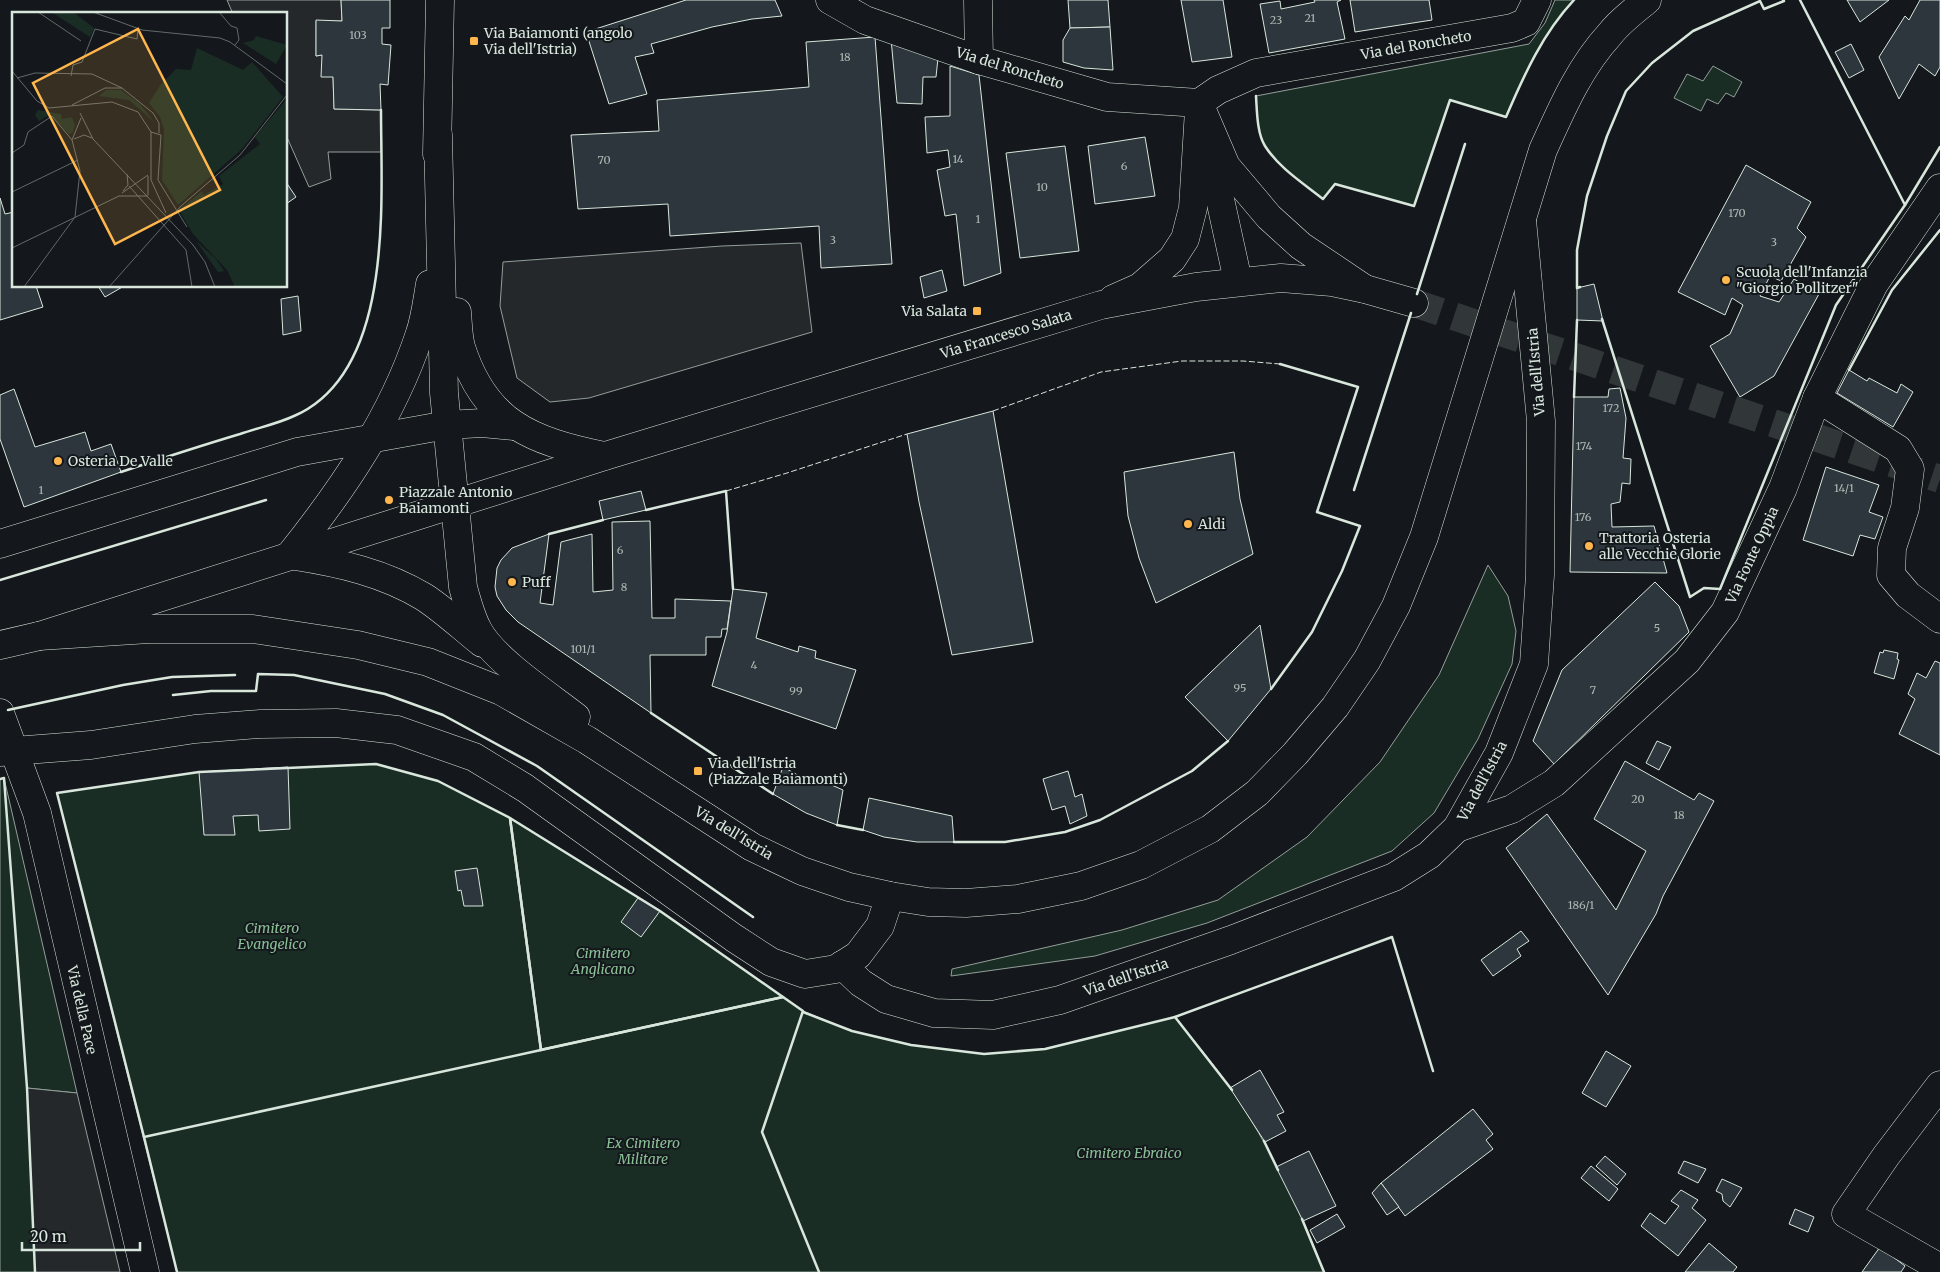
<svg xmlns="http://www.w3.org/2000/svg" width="1940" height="1272" viewBox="0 0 1940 1272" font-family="Merriweather,serif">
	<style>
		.green { fill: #1a2d24; stroke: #939e99 }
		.parking { fill: #24282b; stroke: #939e99 }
		.building { fill: #2c363c; stroke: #d8e6dc }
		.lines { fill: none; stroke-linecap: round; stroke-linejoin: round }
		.major-tunnel { stroke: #313739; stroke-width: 28; stroke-dasharray: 28 14; stroke-linecap: butt }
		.minor-casing { stroke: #d8e6dc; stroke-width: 29 }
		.major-casing { stroke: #d8e6dc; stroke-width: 29 }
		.minor { stroke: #14181c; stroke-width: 28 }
		.major { stroke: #14181c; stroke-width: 28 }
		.fence { stroke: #d8e6dc; stroke-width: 1; stroke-dasharray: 6 2.5; stroke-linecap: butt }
		.wall { stroke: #d8e6dc; stroke-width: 2.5 }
		.poi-dot { fill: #ffb74d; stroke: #14181c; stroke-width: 2 }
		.labels { text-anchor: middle; stroke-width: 4; stroke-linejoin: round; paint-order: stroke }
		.number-label { font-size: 11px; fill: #adbab4 }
		.poi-label { font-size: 14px; fill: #d8e6dc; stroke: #14181c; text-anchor: start }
		.street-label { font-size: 14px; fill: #d8e6dc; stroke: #14181c }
		.park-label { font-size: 14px; font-style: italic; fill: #8ac095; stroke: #14181c }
		.inset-road { fill: none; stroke: #626a69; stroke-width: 1 }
		.view { fill: #ffb74d; fill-opacity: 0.15; stroke: #ffb74d; stroke-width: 2.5 }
		.inset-edge { fill: none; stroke: #d8e6dc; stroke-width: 2.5 }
	</style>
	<rect width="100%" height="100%" fill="#14181c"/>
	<g class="green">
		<path d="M1555,0H1574C1543,33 1524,75 1506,117L1450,100L1414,206L1335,184L1323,199C1303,183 1279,168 1265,146C1257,133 1257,112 1256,96L1529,44L1545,23Z"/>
		<path d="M1713,66L1742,82L1734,97L1726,93L1718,104L1707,99L1701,111L1674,98L1687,74L1703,81Z"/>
		<path d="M1488,565L1508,596L1516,631L1512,664L1478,739L1434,813L1392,851L1207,923L1095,956L951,976L952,969L1122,930L1218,900L1307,837L1380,762L1439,675Z"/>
		<path d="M376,764L438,781L510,818L660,911L803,1011L852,1031L911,1045L984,1054L1045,1049L1175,1017C1194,1041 1214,1064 1231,1089C1269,1145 1300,1208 1324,1272H177L57,793L199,772Z"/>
		<path d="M4,778L77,1093L27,1088L35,1272H0V779Z"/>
	</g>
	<g class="parking">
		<path d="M227,0H341L342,21H316V56L322,55L333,77L334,109L381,110V152H328L331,179L309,187L286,135V14H233Z"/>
		<path d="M801,243L812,332L589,398L550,402L517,378L500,306L503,262L722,246Z"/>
		<path d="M27,1088L77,1093L120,1272H35Z"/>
	</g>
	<g class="building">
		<path d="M341,0H390V28H382V44L391,45L388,85L380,84L381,110L334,109L333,77H321L322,55L316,56V20L342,21Z"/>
		<path d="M686,0H775L782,16L752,19L712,27L651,44L654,53L635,57L647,94L609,104L586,32Z"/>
		<path d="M1068,0H1108L1110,27L1070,28Z"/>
		<path d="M1181,0H1223L1232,57L1192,62Z"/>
		<path d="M1314,0H1341L1337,2L1345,39L1269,53L1260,4L1280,1L1281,9L1315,2Z"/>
		<path d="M1350,0H1429L1432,20L1355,32Z"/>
		<path d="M1847,0H1889L1860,22Z"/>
		<path d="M1920,0H1940V67L1935,76L1919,64L1899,99L1879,57L1905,16L1909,20Z"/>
		<path d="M1110,27L1113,70L1084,68L1063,62V40L1070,28Z"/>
		<path d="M875,37L892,264L821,268L819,226L670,236L668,204L578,209L571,135L659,131L657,100L809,87L806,42Z"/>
		<path d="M891,39L938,58L936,77H923L922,104L897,103Z"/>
		<path d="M1851,44L1864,70L1849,78L1835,52Z"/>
		<path d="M950,66L979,75L1001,273L964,286L956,214L945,216L937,170L950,167L948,150L927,153L925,117L950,116Z"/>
		<path d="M1145,137L1155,196L1095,204L1088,146Z"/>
		<path d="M1065,146L1079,251L1020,258L1006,153Z"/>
		<path d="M1746,165L1811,202L1797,228L1806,237L1781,281L1770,276L1760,296L1779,302L1794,279L1819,294L1774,376L1740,397L1710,346L1730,334L1743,305L1732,298L1725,315L1678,292Z"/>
		<path d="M286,182L296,197L286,204Z"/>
		<path d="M0,198L5,214L14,212V286H36L43,307L0,320Z"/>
		<path d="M942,270L947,291L924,298L920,277Z"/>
		<path d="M1594,284L1603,321L1577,320V288Z"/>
		<path d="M98,286H124L105,297Z"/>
		<path d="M298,296L301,331L283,335L281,299Z"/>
		<path d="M1849,370L1867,381L1869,378L1897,393L1901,384L1913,392L1893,427L1837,393Z"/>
		<path d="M1620,388L1626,418L1623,458L1631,459L1630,484L1622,483L1620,502L1611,504L1612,527L1654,526L1667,573L1570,572L1574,397H1608L1609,389Z"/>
		<path d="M14,389L35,447L85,432L91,451L111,444L121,472L24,507L0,439V395Z"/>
		<path d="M993,411L1033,642L952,655L919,502L907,434Z"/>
		<path d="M1234,452L1240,499L1253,554L1156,603L1139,558L1128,516L1124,472Z"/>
		<path d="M1826,467L1879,485L1869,512L1883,517L1875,539L1860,535L1853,556L1803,540Z"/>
		<path d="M641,491L646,510L603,520L599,501Z"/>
		<path d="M650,521L652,618H675V599L731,601L727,629H722L721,637H706V655H650L651,713L518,622L506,610L497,596L495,587L497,568L501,560L512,548L549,534L540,603L553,605L561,542L592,534L593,592L613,590L612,522Z"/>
		<path d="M1655,582L1679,606L1689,632L1554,764L1533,741L1562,670Z"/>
		<path d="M733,589L767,593L756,638L798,652L799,646L816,651L815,658L856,670L836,729L712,686L727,632Z"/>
		<path d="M1260,625L1271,689L1228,741L1185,697Z"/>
		<path d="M1884,650L1898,653L1897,659L1899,660L1894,679L1874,673L1880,652L1883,653Z"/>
		<path d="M1935,661L1940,663V755L1899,734L1915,699L1908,694L1917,673L1926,678Z"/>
		<path d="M1657,741L1671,747L1659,770L1646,763Z"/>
		<path d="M1625,761L1694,800L1699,793L1714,801L1663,896L1656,914L1608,995L1506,848L1547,814L1616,910L1646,851L1594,819Z"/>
		<path d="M288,767L290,829L259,831L258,815L233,816L235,835H204L199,772Z"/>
		<path d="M783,767L816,785L818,779L843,790L837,825L806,813L773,794Z"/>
		<path d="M1068,771L1075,797L1082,794L1087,816L1070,824L1065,806L1052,810L1043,779Z"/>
		<path d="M869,798L952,816L954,842H917L884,837L863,830Z"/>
		<path d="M477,868L483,906H464L461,890L458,891L455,871Z"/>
		<path d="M638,898L660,911L641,937L621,922Z"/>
		<path d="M1521,931L1529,941L1517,949L1521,956L1493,976L1481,960Z"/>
		<path d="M1606,1051L1631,1066L1606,1107L1582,1093Z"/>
		<path d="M1260,1070L1284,1112L1277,1115L1286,1131L1265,1142L1230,1088Z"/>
		<path d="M1473,1109L1493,1134L1486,1140L1493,1149L1405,1216L1381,1183Z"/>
		<path d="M1309,1151L1336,1206L1303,1221L1276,1167Z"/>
		<path d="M1605,1156L1626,1174L1617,1185L1596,1166Z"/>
		<path d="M1684,1161L1706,1169L1698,1183L1678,1173Z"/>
		<path d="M1591,1166L1618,1189L1609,1201L1581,1178Z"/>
		<path d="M1722,1179L1742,1188L1730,1207L1723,1201L1722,1194L1716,1191Z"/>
		<path d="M1381,1183L1399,1207L1387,1215L1372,1193Z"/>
		<path d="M1681,1190L1698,1200L1692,1208L1706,1220L1678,1256L1641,1226L1650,1213L1665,1224L1679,1206L1671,1201Z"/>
		<path d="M1795,1209L1814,1217L1808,1232L1789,1224Z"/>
		<path d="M1337,1214L1345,1227L1317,1243L1310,1230Z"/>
		<path d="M1709,1243L1737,1267L1733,1272H1685Z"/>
		<path d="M1880,1247L1905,1266L1901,1272H1862Z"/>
	</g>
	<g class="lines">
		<path class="major-tunnel" d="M1414,303L1940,479"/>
		<g class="minor-casing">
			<g id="minor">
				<path d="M830,0L865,20L979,60L1107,97L1199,103L1218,90L1256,73L1512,28L1526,22L1537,0"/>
				<path d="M978,0L979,60"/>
				<path d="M1199,103L1226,166L1269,217L1301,246L1365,289"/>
				<path d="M1209,149L1238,281"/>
				<path d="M1113,299L1140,287L1172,259L1185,239L1193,208L1199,110"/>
				<path d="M1817,398L1898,449L1910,469L1905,508L1892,548L1891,575L1908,595L1940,619"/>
				<path d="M0,544L297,452L447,425L482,423L514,426"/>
				<path d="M0,713L37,813L145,1272"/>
				<path d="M0,752L91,745L195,729L260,724L336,723L397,730L474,757L525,788L734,938L771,962L805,974L836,969L858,955L880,926L890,896"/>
				<path d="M1457,828L1512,809L1554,783L1687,661L1725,612L1783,488L1817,398L1874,284L1940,188"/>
				<path d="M842,965L861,983L886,999L934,1013L993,1015L1060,1000L1231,940L1394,877L1429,855L1457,828L1499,753L1534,664L1540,575L1541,421L1522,220"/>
				<path d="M1940,1085L1886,1156L1846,1214L1940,1268"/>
			</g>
		</g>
		<g class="major-casing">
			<g id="major">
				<path d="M438,135L444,393L463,587C467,602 471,617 478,630C494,660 548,695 576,717"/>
				<path d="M437,154L440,0"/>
				<path d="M457,312C458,323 458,336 461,347C485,423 531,441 604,456"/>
				<path d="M290,555C343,489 392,417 419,336C425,320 427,301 430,284"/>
				<path d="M295,556C340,563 384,573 424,597C444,610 463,628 482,643"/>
				<path d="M39,636L149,629H253L358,645L428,662L501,691L587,740L752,847L802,871L849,887L890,896L928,902L966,903L1018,899L1081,886L1141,865L1210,829L1257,793L1295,754L1335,707L1367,660L1396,606L1424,537L1543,150C1562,108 1579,68 1610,34C1620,21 1634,11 1647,0"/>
				<path d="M0,645L39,636L605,456L1101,305L1196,287L1281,278L1332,282L1365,289L1414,303"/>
			</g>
		</g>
		<use href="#minor" class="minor"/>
		<use href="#major" class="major"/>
		<g class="fence">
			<path d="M993,411L1101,372L1182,361H1243L1280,364"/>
			<path d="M726,491L787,473L907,434"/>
		</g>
		<g class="wall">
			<path d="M1256,96C1257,112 1257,133 1265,146C1279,168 1303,183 1323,199L1335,184L1414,206L1450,100L1506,117C1524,75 1543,33 1574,0"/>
			<path d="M1905,205L1940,147"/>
			<path d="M1580,287L1577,288V250L1587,196L1607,136L1626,91L1652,63L1693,31L1760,1L1764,9L1784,1L1783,0"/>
			<path d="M1417,294L1465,144"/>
			<path d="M1602,319L1690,597L1704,588L1720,589L1836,305L1905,205L1800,0"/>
			<path d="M1849,370L1892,290L1940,230"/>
			<path d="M1574,397L1577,320"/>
			<path d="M121,472C160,459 200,446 240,434C257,428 277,424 294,416C395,372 381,201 381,110"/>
			<path d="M1354,490L1411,313"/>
			<path d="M646,510L726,491L733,589"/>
			<path d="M549,534L603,520"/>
			<path d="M0,580L266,500"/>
			<path d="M1271,689L1312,632L1342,571L1360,526L1317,512L1358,387L1280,364"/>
			<path d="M173,695L211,691H256L258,674L294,675L385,694L443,715L537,766L753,917"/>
			<path d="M8,710L123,685L172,677L235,675"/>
			<path d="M651,713L773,794"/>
			<path d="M376,764L438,781L510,818L541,1050L144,1137L57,793L199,772Z"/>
			<path d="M0,779L4,778L27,1088L35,1272"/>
			<path d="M510,818L660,911L783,997L541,1050Z"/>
			<path d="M837,825L863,830"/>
			<path d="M954,842H1005L1065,832L1100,820L1192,771L1228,741"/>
			<path d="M803,1012L852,1031L911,1045L984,1054L1045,1049L1175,1017L1232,1090"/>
			<path d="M1175,1017L1392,937L1433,1071"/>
			<path d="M540,1050L783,997L803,1011L762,1132L819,1272"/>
			<path d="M144,1137L177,1272"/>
			<path d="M1264,1141L1278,1170"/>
			<path d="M1302,1219L1324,1272"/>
		</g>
	</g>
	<g class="poi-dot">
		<rect x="469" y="36" width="10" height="10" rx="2.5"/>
		<circle cx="1726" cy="280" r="5"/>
		<rect x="972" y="306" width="10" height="10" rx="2.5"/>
		<circle cx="58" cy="461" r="5"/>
		<circle cx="389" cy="500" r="5"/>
		<circle cx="1188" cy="524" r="5"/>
		<circle cx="1589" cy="546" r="5"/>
		<circle cx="512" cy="582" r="5"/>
		<rect x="693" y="766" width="10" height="10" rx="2.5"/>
	</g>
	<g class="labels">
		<g class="number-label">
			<text x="1310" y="22">21</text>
			<text x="1276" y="24">23</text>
			<text x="358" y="39">103</text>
			<text x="845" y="61">18</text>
			<text x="958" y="163">14</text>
			<text x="604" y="164">70</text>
			<text x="1124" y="170">6</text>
			<text x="1042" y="191">10</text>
			<text x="1737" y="217">170</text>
			<text x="978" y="223">1</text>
			<text x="833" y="244">3</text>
			<text x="1774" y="246">3</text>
			<text x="1611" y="412">172</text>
			<text x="1584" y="450">174</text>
			<text x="1844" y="492">14/1</text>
			<text x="41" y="494">1</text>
			<text x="1583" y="521">176</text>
			<text x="620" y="554">6</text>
			<text x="624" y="591">8</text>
			<text x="1657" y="632">5</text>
			<text x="583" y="653">101/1</text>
			<text x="754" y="669">4</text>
			<text x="1240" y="692">95</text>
			<text x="1593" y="694">7</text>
			<text x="796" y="695">99</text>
			<text x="1638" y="803">20</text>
			<text x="1679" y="819">18</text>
			<text x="1581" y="909">186/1</text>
		</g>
		<g class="poi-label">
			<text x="484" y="38">Via Baiamonti (angolo<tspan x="484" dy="16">Via dell'Istria)</tspan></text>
			<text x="1736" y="277">Scuola dell'Infanzia<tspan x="1736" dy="16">"Giorgio Pollitzer"</tspan></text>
			<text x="967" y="316" text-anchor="end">Via Salata</text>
			<text x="68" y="466">Osteria De Valle</text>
			<text x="399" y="497">Piazzale Antonio<tspan x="399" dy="16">Baiamonti</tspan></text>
			<text x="1198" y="529">Aldi</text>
			<text x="1599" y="543">Trattoria Osteria<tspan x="1599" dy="16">alle Vecchie Glorie</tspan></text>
			<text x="522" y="587">Puff</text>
			<text x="708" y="768">Via dell'Istria<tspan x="708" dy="16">(Piazzale Baiamonti)</tspan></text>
		</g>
		<g class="street-label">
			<text transform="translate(1416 45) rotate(-10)" y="5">Via del Roncheto</text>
			<text transform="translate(1010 68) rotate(17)" y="5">Via del Roncheto</text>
			<text transform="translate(1006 334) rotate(-17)" y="5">Via Francesco Salata</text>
			<text transform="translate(1536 372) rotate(-95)" y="5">Via dell'Istria</text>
			<text transform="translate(1752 555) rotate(-65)" y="5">Via Fonte Oppia</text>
			<text transform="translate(1482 781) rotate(-62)" y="5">Via dell'Istria</text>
			<text transform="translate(734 833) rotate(31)" y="5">Via dell'Istria</text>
			<text transform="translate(1126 977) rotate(-19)" y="5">Via dell'Istria</text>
			<text transform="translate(82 1010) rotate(77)" y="5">Via della Pace</text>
		</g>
		<g class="park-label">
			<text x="272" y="933">Cimitero<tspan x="272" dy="16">Evangelico</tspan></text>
			<text x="603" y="958">Cimitero<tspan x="603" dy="16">Anglicano</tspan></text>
			<text x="643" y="1148">Ex Cimitero<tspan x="643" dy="16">Militare</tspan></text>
			<text x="1129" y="1158">Cimitero Ebraico</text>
		</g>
	</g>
	<g transform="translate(12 12)">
		<rect width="275" height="275" fill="#14181c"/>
		<path d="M61,0L82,16L78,25L41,1ZM244,24L275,33L264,52L231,31L242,28ZM185,36L231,58L240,50L271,85L230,137L166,193L150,168L152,117L148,105L137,91L149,72L164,57L179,58ZM94,78H109L128,92L143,111L117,88L87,84ZM274,88L275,275H223L215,258L181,222L167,198L190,179L192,183L211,172L207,164L248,132L243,125ZM26,98L49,102L50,107L60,105L63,113L61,120L57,123L39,102L27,109L23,103ZM184,229L204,247L212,259L206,260Z" fill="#1a2d24"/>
		<path class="inset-road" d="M26,0L69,29M81,0L130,18L208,26L218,30L275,72M207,0L219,14L225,16L227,28L223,33M0,59L25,89L37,96L100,90L126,100L139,120V168L154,201M59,64L61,53L70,50L83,17L125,27L126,16M5,66L23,61L80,62L110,76M60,93L93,76H110L141,101L147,111V121M68,101L81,127L181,233L193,250L203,275M139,120L149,123L146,168L175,215M62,127L72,123L80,126M60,128L69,106M0,141L12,133L16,120L40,104L60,128L68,159L63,205L12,275M136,164V183M117,174L174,238L180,275M111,179L116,173L115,162M0,180L66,148M110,181L136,163M0,236L107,184H136M97,275L169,194L228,143L275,83"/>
		<path class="view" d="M126,17L208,178L103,232L21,71Z"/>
		<rect width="275" height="275" class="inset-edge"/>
	</g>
	<path d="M22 1242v8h118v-8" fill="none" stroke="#d8e6dc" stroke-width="2.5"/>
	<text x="30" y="1242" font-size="15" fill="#d8e6dc" stroke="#14181c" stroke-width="4" paint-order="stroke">20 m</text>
</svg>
